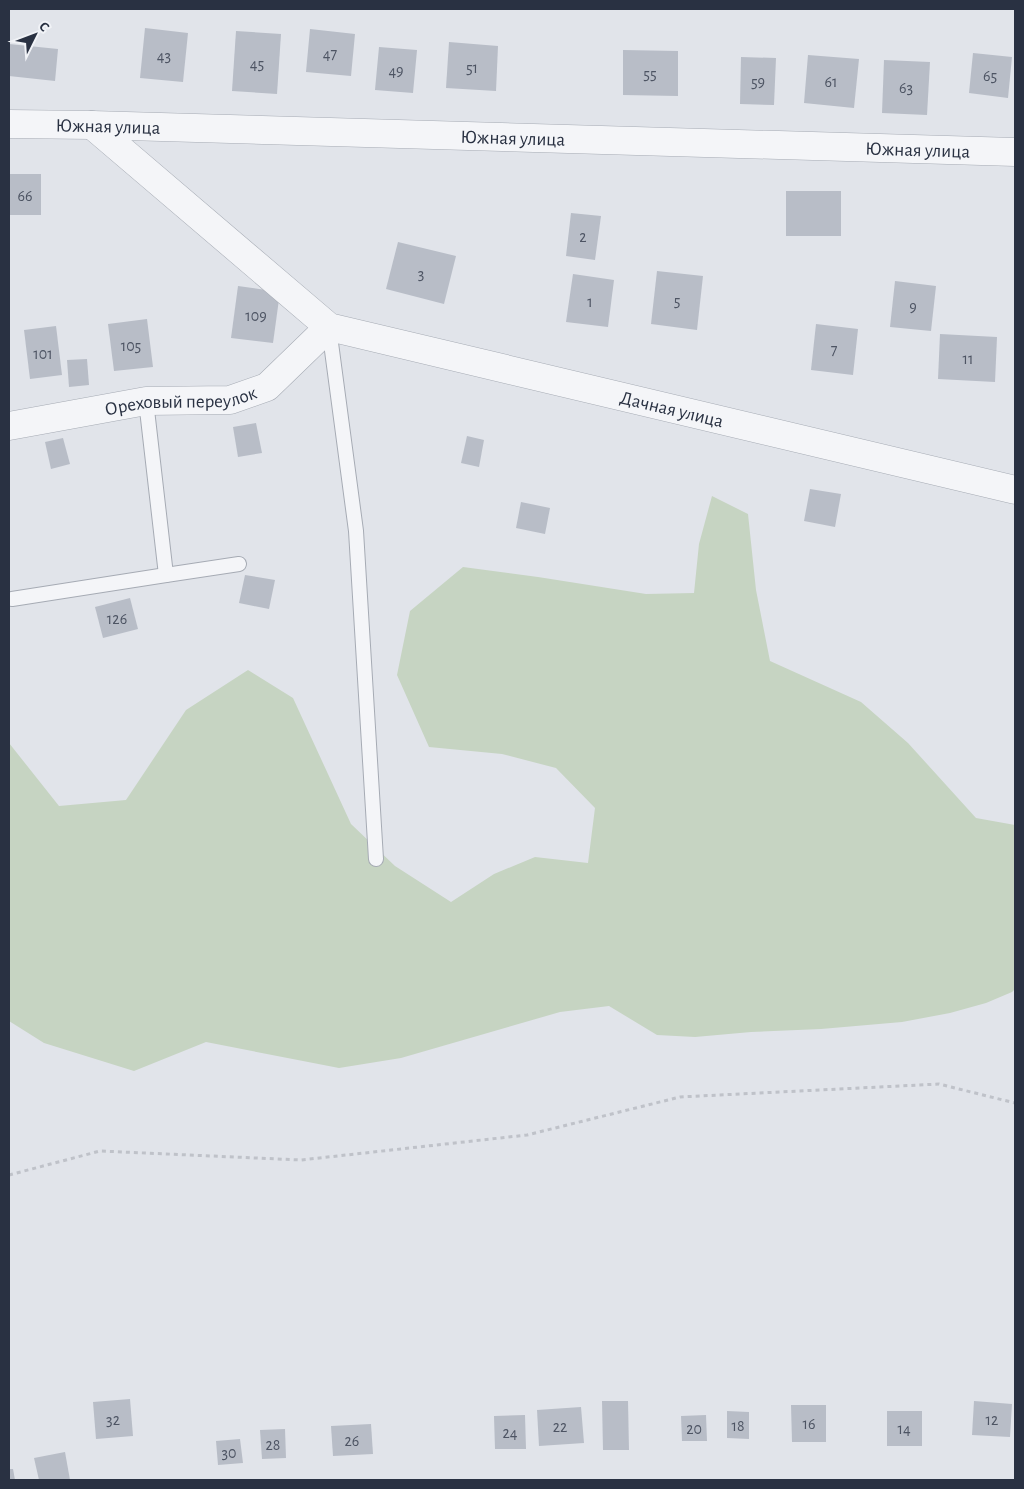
<svg xmlns="http://www.w3.org/2000/svg" width="1024" height="1489" viewBox="0 0 1024 1489" font-family="'Alegreya Sans',sans-serif">
	<style>
		.green { fill: #c6d4c2 }
		.building { fill: #b8bdc7 }
		.lines { fill: none; stroke-linecap: round; stroke-linejoin: round }
		.lane-casing { stroke: #a6abb4; stroke-width: 16 }
		.street-casing { stroke: #a6abb4; stroke-width: 29 }
		.path { stroke: #bfc2c9; stroke-width: 3; stroke-dasharray: 4 4; stroke-linecap: butt }
		.lane { stroke: #f4f5f8; stroke-width: 14 }
		.street { stroke: #f4f5f8; stroke-width: 28 }
		.labels { text-anchor: middle; stroke-width: 4; stroke-linejoin: round; paint-order: stroke }
		.number-label { font-size: 16px; fill: #4d5463 }
		.street-label { font-size: 19px; fill: #293142; stroke: #f1f3f7 }
	</style>
	<rect width="100%" height="100%" fill="#e1e4ea"/>
	<path class="green" d="M712,496L748,514L756,590L770,661L861,702L908,743L976,818L1015,825V989L1012,992L986,1003L950,1013L902,1022L821,1029L751,1032L695,1037L657,1035L609,1006L560,1012L401,1058L339,1068L206,1042L134,1071L44,1043L9,1021V743L59,806L126,800L186,710L248,670L293,698L351,824L395,866L451,902L494,874L535,857L588,863L595,808L556,768L502,754L429,747L397,675L410,611L463,567L538,577L646,594L694,593L699,544Z"/>
	<g class="building">
		<path d="M145,28L188,33L183,82L140,78Z"/>
		<path d="M310,29L355,34L351,76L306,72Z"/>
		<path d="M236,31L281,34L277,94L232,91Z"/>
		<path d="M449,42L498,46L496,91L446,88Z"/>
		<path d="M9,44L58,49L55,81L9,76Z"/>
		<path d="M379,47L417,50L413,93L375,90Z"/>
		<path d="M623,50L678,51V96L623,95Z"/>
		<path d="M973,53L1012,57L1008,98L969,93Z"/>
		<path d="M808,55L859,59L854,108L804,103Z"/>
		<path d="M741,57L776,58L774,105L740,104Z"/>
		<path d="M884,60L930,62L927,115L882,113Z"/>
		<rect x="9" y="174" width="32" height="41"/>
		<rect x="786" y="191" width="55" height="45"/>
		<path d="M571,213L601,216L595,260L566,256Z"/>
		<path d="M398,242L456,256L444,304L386,289Z"/>
		<path d="M657,271L703,276L697,330L651,324Z"/>
		<path d="M573,274L614,280L608,327L566,322Z"/>
		<path d="M895,281L936,286L931,331L890,327Z"/>
		<path d="M238,286L280,292L273,343L231,338Z"/>
		<path d="M147,319L153,367L114,371L108,324Z"/>
		<path d="M816,324L858,329L853,375L811,370Z"/>
		<path d="M56,326L62,375L30,379L24,330Z"/>
		<path d="M940,334L997,337L995,382L938,379Z"/>
		<path d="M87,359L89,385L69,387L67,360Z"/>
		<path d="M256,423L262,453L238,457L233,427Z"/>
		<path d="M467,436L484,440L479,467L461,463Z"/>
		<path d="M63,438L70,464L51,469L45,442Z"/>
		<path d="M810,489L841,494L835,527L804,521Z"/>
		<path d="M521,502L550,508L545,534L516,528Z"/>
		<path d="M245,575L275,580L269,609L239,603Z"/>
		<path d="M130,598L138,629L103,638L95,607Z"/>
		<path d="M130,1399L133,1436L96,1439L93,1402Z"/>
		<path d="M602,1401H628L629,1450H603Z"/>
		<path d="M974,1401L1012,1404L1010,1437L972,1435Z"/>
		<path d="M791,1405H826V1442H792Z"/>
		<path d="M581,1407L584,1443L539,1446L537,1410Z"/>
		<path d="M727,1411L749,1412V1439L727,1438Z"/>
		<rect x="887" y="1411" width="35" height="35"/>
		<path d="M525,1415L526,1449H495L494,1416Z"/>
		<path d="M706,1415L707,1441H682L681,1416Z"/>
		<path d="M371,1424L373,1454L333,1456L331,1426Z"/>
		<path d="M285,1429L286,1458L262,1459L260,1430Z"/>
		<path d="M240,1439L243,1463L218,1465L216,1441Z"/>
		<path d="M65,1452L70,1480H39L34,1458Z"/>
		<path d="M9,1469H13L15,1480H9Z"/>
	</g>
	<g class="lines">
		<g class="lane-casing">
			<g id="lane">
				<path d="M329,328L356,531L376,859"/>
				<path d="M146,401L166,575L239,564"/>
				<path d="M12,599L166,575"/>
			</g>
		</g>
		<g class="street-casing">
			<g id="street">
				<path id="s1" d="M9,124L92,125L1015,152"/>
				<path id="s2" d="M92,125L329,327L1015,490"/>
				<path id="s3" d="M9,426L146,401L230,400L267,387L329,327"/>
			</g>
		</g>
		<path class="path" d="M9,1175L100,1151L301,1160L527,1135L680,1097L939,1084L1015,1103"/>
		<use href="#lane" class="lane"/>
		<use href="#street" class="street"/>
	</g>
	<g class="labels">
		<g class="number-label">
			<text x="330" y="59">47</text>
			<text x="164" y="61">43</text>
			<text x="257" y="69">45</text>
			<text x="472" y="73">51</text>
			<text x="396" y="76">49</text>
			<text x="650" y="79">55</text>
			<text x="990" y="81">65</text>
			<text x="758" y="87">59</text>
			<text x="831" y="87">61</text>
			<text x="906" y="93">63</text>
			<text x="25" y="201">66</text>
			<text x="583" y="242">2</text>
			<text x="421" y="279">3</text>
			<text x="677" y="306">5</text>
			<text x="590" y="307">1</text>
			<text x="913" y="312">9</text>
			<text x="256" y="321">109</text>
			<text x="131" y="351">105</text>
			<text x="834" y="355">7</text>
			<text x="43" y="359">101</text>
			<text x="968" y="364">11</text>
			<text x="117" y="624">126</text>
			<text x="113" y="1425">32</text>
			<text x="992" y="1425">12</text>
			<text x="809" y="1429">16</text>
			<text x="738" y="1431">18</text>
			<text x="560" y="1432">22</text>
			<text x="694" y="1434">20</text>
			<text x="904" y="1434">14</text>
			<text x="510" y="1438">24</text>
			<text x="352" y="1446">26</text>
			<text x="273" y="1450">28</text>
			<text x="229" y="1458">30</text>
		</g>
		<g class="street-label">
			<text dy="7" stroke="none"><textPath href="#s1" startOffset="99">Южная улица</textPath></text>
			<text dy="7" stroke="none"><textPath href="#s1" startOffset="504">Южная улица</textPath></text>
			<text dy="7" stroke="none"><textPath href="#s1" startOffset="909">Южная улица</textPath></text>
			<text dy="7" stroke="none"><textPath href="#s3" startOffset="174">Ореховый переулок</textPath></text>
			<text dy="7" stroke="none"><textPath href="#s2" startOffset="664">Дачная улица</textPath></text>
		</g>
	</g>
	<rect width="1024" height="1489" fill="none" stroke="#293142" stroke-width="20"/>
	<g transform="translate(35 35) rotate(48)" stroke="#f1f3f7" stroke-width="4" paint-order="stroke">
	<path d="M0-4L9 19L0 12L-9 19Z" fill="#293142"/>
	<text y="-8" font-size="14" font-weight="bold" text-anchor="middle" fill="#293142">С</text>
	</g>
</svg>
